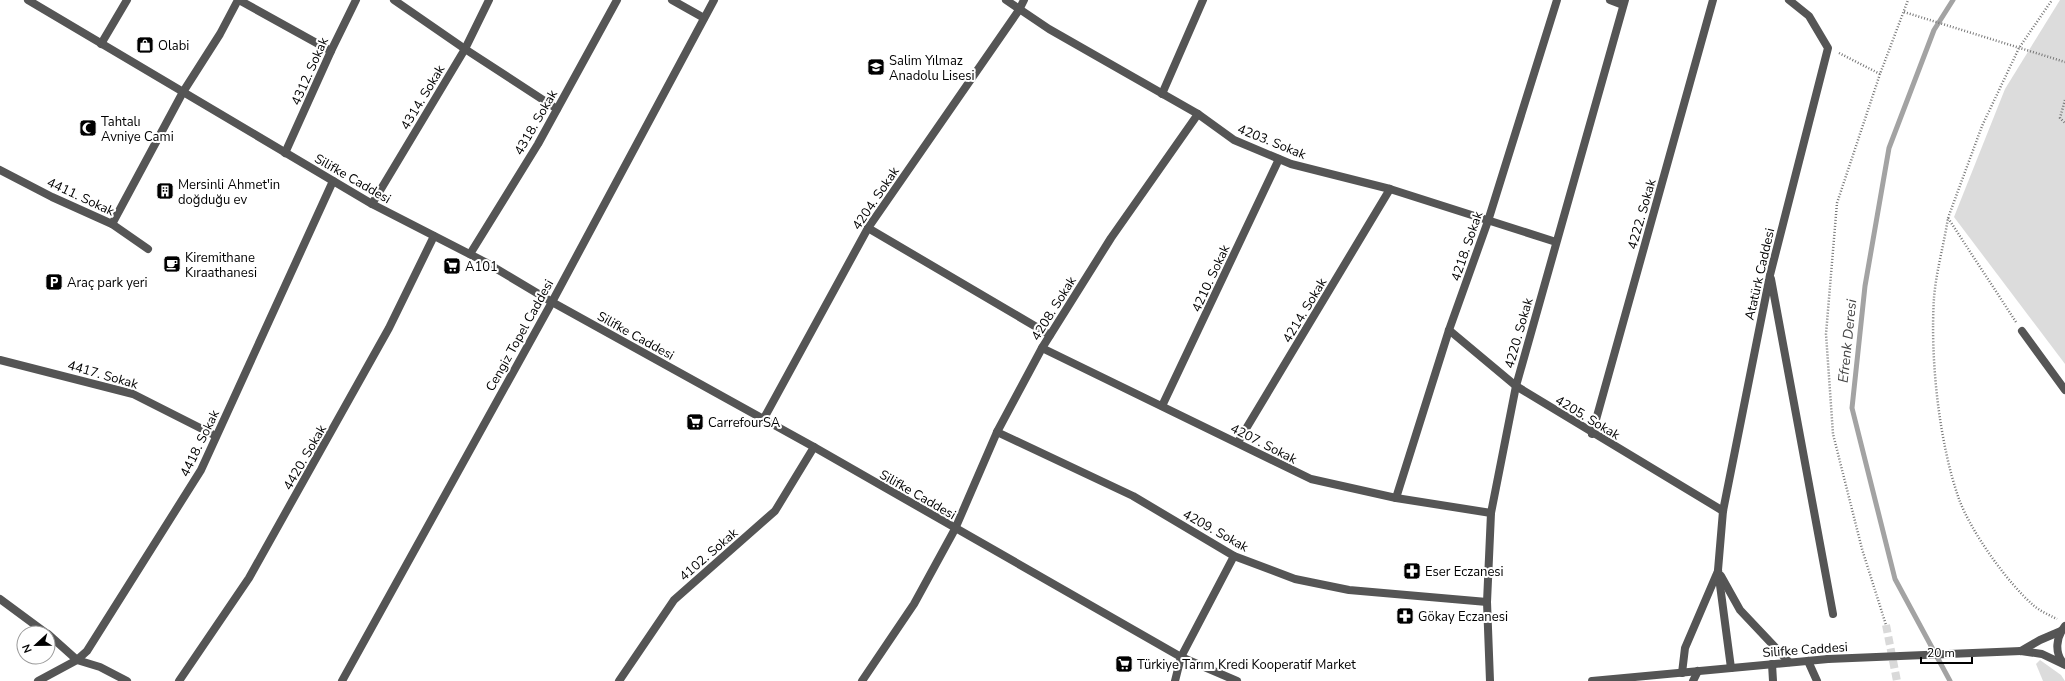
<svg xmlns="http://www.w3.org/2000/svg" width="2065" height="681" viewBox="0 0 2065 681" font-family="'Nunito Sans',sans-serif">
	<style>
		.green { fill: #dcdcdc }
		.lines { fill: none; stroke-linecap: round; stroke-linejoin: round }
		.stream { stroke: #a3a3a3; stroke-width: 5 }
		.pedestrian-tunnel { stroke: #d9d9d9; stroke-width: 8; stroke-dasharray: 8 4; stroke-linecap: butt }
		.path { stroke: #777; stroke-width: 2.5; stroke-dasharray: 1 2; stroke-linecap: butt }
		.minor { stroke: #555; stroke-width: 8 }
		.tertiary { stroke: #555; stroke-width: 8 }
		.tertiary-bridge { stroke: #555; stroke-width: 8 }
		.labels { text-anchor: middle; stroke-width: 4; stroke-linejoin: round; paint-order: stroke }
		.poi-label { font-size: 13px; fill: #000; stroke: #fff; text-anchor: start }
		.street-label { font-size: 13px; fill: #000; stroke: #fff }
		.water-label { font-size: 14px; font-style: italic; fill: #444; stroke: #fff }
	</style>
	<rect width="100%" height="100%" fill="#fff"/>
	<g class="green">
		<path d="M2060,0H2065V364L1954,217L2005,89Z"/>
		<path d="M2040,660L2061,675L2065,681H2043L2036,664Z"/>
	</g>
	<g class="lines">
		<path class="stream" d="M1950,681L1895,579L1852,408L1865,286L1889,148L1934,30L1953,0"/>
		<path class="pedestrian-tunnel" d="M1886,625L1897,681"/>
		<g class="path">
			<path d="M1904,12L2065,62"/>
			<path d="M1839,53L1880,74L1908,0"/>
			<path d="M1880,74L1837,203L1826,334L1833,434L1862,549L1886,625"/>
			<path d="M2065,100L2060,118L2065,123"/>
			<path d="M1948,218L1982,126L2019,48L2052,0"/>
			<path d="M2016,322L1948,218C1944,244 1936,272 1934,298C1930,358 1939,443 1959,499C1971,532 2007,582 2033,605C2040,611 2049,615 2057,619"/>
		</g>
		<g class="minor">
			<path d="M239,0L331,51"/>
			<path d="M394,0L465,49L557,109"/>
			<path d="M672,0L704,18"/>
			<path d="M1006,0L1049,29L1198,114L1234,140L1291,164L1390,189L1556,242"/>
			<path d="M1610,0L1623,5"/>
			<path d="M101,44L127,0"/>
			<path d="M1162,94L1203,0"/>
			<path d="M285,153L331,51L356,0"/>
			<path d="M0,170L52,197L112,224L148,249"/>
			<path d="M372,204L465,49L489,0"/>
			<path d="M112,224L183,92L220,34L238,0"/>
			<path d="M868,228L1050,335"/>
			<path d="M470,254L538,144L617,0"/>
			<path d="M1771,279L1833,614"/>
			<path d="M552,302L714,0"/>
			<path d="M1449,330L1516,386L1723,511"/>
			<path d="M2022,331L2065,390"/>
			<path d="M1042,348L1311,479L1396,498L1491,513"/>
			<path d="M0,360L133,394L216,436"/>
			<path d="M1162,406L1279,159"/>
			<path d="M763,420L868,228L1019,10L1024,0"/>
			<path d="M997,432L1133,496L1234,556L1295,579L1349,590L1487,602"/>
			<path d="M1592,434L1713,0"/>
			<path d="M1238,442L1390,189"/>
			<path d="M1396,498L1449,330L1488,221L1557,0"/>
			<path d="M1721,576L1740,610L1789,662"/>
			<path d="M0,599L46,633"/>
			<path d="M48,634L77,660L100,667L127,681"/>
			<path d="M1808,661L1817,681"/>
			<path d="M1772,664L1773,681"/>
			<path d="M1731,668L1718,570L1723,511L1770,275L1828,48L1809,16L1789,0"/>
			<path d="M1682,673L1685,648L1718,571"/>
			<path d="M38,681L77,660L87,651L201,470L333,181"/>
			<path d="M179,681L249,578L389,328L434,236"/>
			<path d="M619,681L674,600L775,511L814,447"/>
			<path d="M862,681L914,604L955,529L997,432L1042,348L1111,238L1198,114"/>
			<path d="M1175,681L1181,657L1234,556"/>
			<path d="M1490,681L1487,602L1491,513L1516,386L1625,0"/>
			<path d="M1693,681L1698,671"/>
		</g>
		<g class="tertiary">
			<path d="M28,0L372,204L485,262L552,302L814,447L1181,657L1237,681"/>
			<path d="M2021,651L2042,654L2065,665"/>
			<path d="M2021,651L2040,640L2061,631"/>
			<path d="M2064,664C2054,653 2056,637 2065,626"/>
			<path d="M342,681L552,302"/>
			<path d="M1592,681L1828,659"/>
		</g>
		<path class="tertiary-bridge" d="M1828,659L2021,651"/>
	</g>
	<defs>
		<g id="shop-square" transform="scale(0.9)"><rect x="-9" y="-9" width="18" height="18" rx="4" fill="#000" stroke="#fff"/><path d="M-5-2.5h2.3a2.7 3.5 0 0 1 5.4 0H5L5.5 6h-11ZM-1.5-2.5h3a1.5 2.3 0 0 0-3 0Z" fill="#fff"/></g>
		<g id="school-square" transform="scale(0.9)"><rect x="-9" y="-9" width="18" height="18" rx="4" fill="#000" stroke="#fff"/><path d="M0-5L7-2L0 1L-7-2ZM-4 1L0 2.5L4 1V4Q0 6-4 4Z" fill="#fff"/></g>
		<g id="mosque-square" transform="scale(0.9)"><rect x="-9" y="-9" width="18" height="18" rx="4" fill="#000" stroke="#fff"/><path d="M3.5-4.9A6 6 0 1 0 3.5 4.9A5 5 0 1 1 3.5-4.9Z" fill="#fff"/></g>
		<g id="building-square" transform="scale(0.9)"><rect x="-9" y="-9" width="18" height="18" rx="4" fill="#000" stroke="#fff"/><path d="M-4-6H4V6H1V3H-1V6H-4ZM-2.5-4.3h1.7v1.8h-1.7ZM.8-4.3h1.7v1.8H.8ZM-2.5-1h1.7V.8h-1.7ZM.8-1h1.7V.8H.8Z" fill="#fff"/></g>
		<g id="cafe-square" transform="scale(0.9)"><rect x="-9" y="-9" width="18" height="18" rx="4" fill="#000" stroke="#fff"/><path d="M-5.5-4.5H6V0H3Q3 3.5 0 3.5H-2.5Q-5.5 3.5-5.5 0ZM3-3.2v2h1.7v-2ZM-6 4.5H4V6H-6Z" fill="#fff"/></g>
		<g id="supermarket-square" transform="scale(0.9)"><rect x="-9" y="-9" width="18" height="18" rx="4" fill="#000" stroke="#fff"/><path d="M-6-5.5h2.5l.6 2H6L4.5 2H-2.5L-4.4-4H-6ZM-1.5 3.2a1.3 1.3 0 1 0 .1 0ZM3 3.2a1.3 1.3 0 1 0 .1 0Z" fill="#fff"/></g>
		<g id="parking-square" transform="scale(0.9)"><rect x="-9" y="-9" width="18" height="18" rx="4" fill="#000" stroke="#fff"/><path d="M-3.5-5.5H1a3.5 3.5 0 0 1 0 7H-1V5.5H-3.5ZM-1-3.4V-.6H.8a1.4 1.4 0 0 0 0-2.8Z" fill="#fff"/></g>
		<g id="pharmacy-square" transform="scale(0.9)"><rect x="-9" y="-9" width="18" height="18" rx="4" fill="#000" stroke="#fff"/><path d="M-2-6h4v4h4v4h-4v4h-4v-4h-4v-4h4Z" fill="#fff"/></g>
	</defs>
	<g fill-rule="evenodd">
		<use href="#shop-square" x="145" y="45"/>
		<use href="#school-square" x="876" y="67"/>
		<use href="#mosque-square" x="88" y="128"/>
		<use href="#building-square" x="165" y="191"/>
		<use href="#cafe-square" x="172" y="264"/>
		<use href="#supermarket-square" x="452" y="266"/>
		<use href="#parking-square" x="54" y="282"/>
		<use href="#supermarket-square" x="695" y="422"/>
		<use href="#pharmacy-square" x="1412" y="571"/>
		<use href="#pharmacy-square" x="1405" y="616"/>
		<use href="#supermarket-square" x="1124" y="664"/>
	</g>
	<g class="labels">
		<g class="poi-label">
			<text x="158" y="50">Olabi</text>
			<text x="889" y="65">Salim Yılmaz<tspan x="889" dy="15">Anadolu Lisesi</tspan></text>
			<text x="101" y="126">Tahtalı<tspan x="101" dy="15">Avniye Cami</tspan></text>
			<text x="178" y="189">Mersinli Ahmet'in<tspan x="178" dy="15">doğduğu ev</tspan></text>
			<text x="185" y="262">Kiremithane<tspan x="185" dy="15">Kıraathanesi</tspan></text>
			<text x="465" y="271">A101</text>
			<text x="67" y="287">Araç park yeri</text>
			<text x="708" y="427">CarrefourSA</text>
			<text x="1425" y="576">Eser Eczanesi</text>
			<text x="1418" y="621">Gökay Eczanesi</text>
			<text x="1137" y="669">Türkiye Tarım Kredi Kooperatif Market</text>
		</g>
		<g class="street-label">
			<text transform="translate(309 71) rotate(-66)" y="5">4312. Sokak</text>
			<text transform="translate(422 97) rotate(-59)" y="5">4314. Sokak</text>
			<text transform="translate(535 122) rotate(-60)" y="5">4318. Sokak</text>
			<text transform="translate(1272 141) rotate(22)" y="5">4203. Sokak</text>
			<text transform="translate(353 178) rotate(30)" y="5">Silifke Caddesi</text>
			<text transform="translate(81 196) rotate(25)" y="5">4411. Sokak</text>
			<text transform="translate(875 198) rotate(-56)" y="5">4204. Sokak</text>
			<text transform="translate(1641 214) rotate(-74)" y="5">4222. Sokak</text>
			<text transform="translate(1466 246) rotate(-71)" y="5">4218. Sokak</text>
			<text transform="translate(1759 274) rotate(-77)" y="5">Atatürk Caddesi</text>
			<text transform="translate(1210 278) rotate(-65)" y="5">4210. Sokak</text>
			<text transform="translate(1053 308) rotate(-58)" y="5">4208. Sokak</text>
			<text transform="translate(1304 310) rotate(-59)" y="5">4214. Sokak</text>
			<text transform="translate(1518 333) rotate(-74)" y="5">4220. Sokak</text>
			<text transform="translate(519 335) rotate(-61)" y="5">Cengiz Topel Caddesi</text>
			<text transform="translate(636 335) rotate(29)" y="5">Silifke Caddesi</text>
			<text transform="translate(103 374) rotate(16)" y="5">4417. Sokak</text>
			<text transform="translate(1588 417) rotate(31)" y="5">4205. Sokak</text>
			<text transform="translate(199 443) rotate(-64)" y="5">4418. Sokak</text>
			<text transform="translate(1264 443) rotate(27)" y="5">4207. Sokak</text>
			<text transform="translate(304 457) rotate(-60)" y="5">4420. Sokak</text>
			<text transform="translate(918 494) rotate(30)" y="5">Silifke Caddesi</text>
			<text transform="translate(1216 530) rotate(29)" y="5">4209. Sokak</text>
			<text transform="translate(708 554) rotate(-41)" y="5">4102. Sokak</text>
			<text transform="translate(1805 649) rotate(-4)" y="5">Silifke Caddesi</text>
		</g>
		<g class="water-label">
			<text transform="translate(1847 341) rotate(-84)" y="5">Efrenk Deresi</text>
		</g>
	</g>
	<g transform="translate(36 645) rotate(248)"><circle r="19" fill="#ffffff" stroke="#999999"/>
	<path d="M0-3L7 15L0 10L-7 15Z" fill="#000000"/>
	<text y="-6" font-size="11" font-weight="bold" text-anchor="middle" fill="#000000">N</text>
	</g>
	<path d="M1921 657v6h51v-6" fill="none" stroke="#000000" stroke-width="2"/>
	<text x="1927" y="657" font-size="12" fill="#000000" stroke="#ffffff" stroke-width="3" paint-order="stroke">20 m</text>
</svg>
